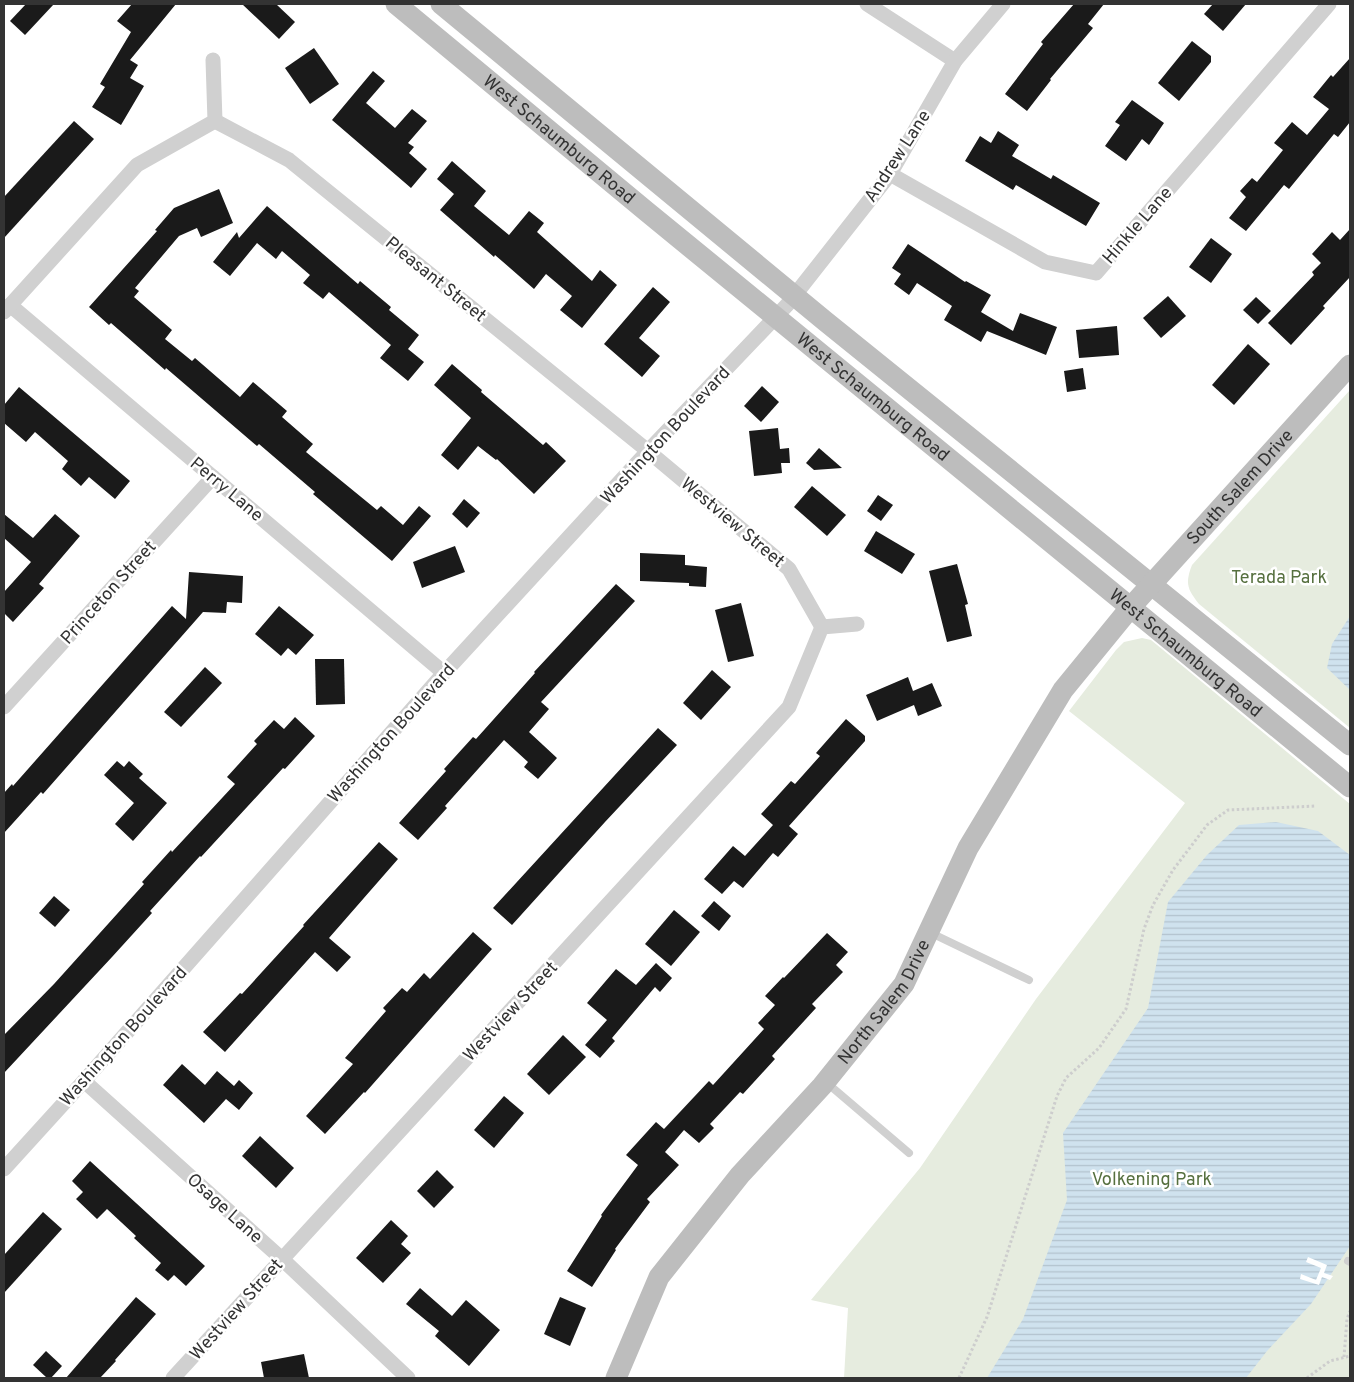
<svg xmlns="http://www.w3.org/2000/svg" width="1354" height="1382" viewBox="0 0 1354 1382" font-family="Overpass,sans-serif">
	<style>
		.park { fill: #e6ecdf }
		.water { fill: url(#water-rules) }
		.pier { fill: #fff }
		.building { fill: #1a1a1a }
		.lines { fill: none; stroke-linecap: round; stroke-linejoin: round }
		.path { stroke: #cdcdcd; stroke-width: 3; stroke-dasharray: 2.5 2.5; stroke-linecap: butt }
		.lane { stroke: #d0d0d0; stroke-width: 8 }
		.street { stroke: #d0d0d0; stroke-width: 15 }
		.secondary { stroke: #bdbdbd; stroke-width: 21 }
		.labels { text-anchor: middle; stroke-width: 5; stroke-linejoin: round; paint-order: stroke }
		.street-label { font-size: 18px; fill: #333; stroke: #fff }
		.park-label { font-size: 18px; fill: #56703f; stroke: #fff }
	</style>
	<defs>
		<pattern id="water-rules" width="6" height="5" patternUnits="userSpaceOnUse" patternTransform="scale(1.25)"><rect width="6" height="5" fill="#cfe2ee"/><path d="M0 2.5h6" fill="none" stroke="#b2c2cd"/></pattern>
	</defs>
	<rect width="100%" height="100%" fill="#fff"/>
	<g class="park">
		<path d="M1350,390V728L1199,604C1187,589 1185,583 1192,565Z"/>
		<path d="M1142,638L1151,640L1350,804V1378H844L848,1308L811,1300L920,1168L1036,999L1185,803L1069,711L1116,650L1124,642Z"/>
	</g>
	<g class="water">
		<path d="M1350,616V690L1327,668L1332,644Z"/>
		<path d="M1276,822L1318,831L1350,855V1246L1311,1304L1267,1351L1246,1378H987L1023,1319L1067,1200L1063,1133L1148,1008L1168,902L1207,855L1239,825Z"/>
	</g>
	<path class="pier" d="M1308,1257L1327,1265L1324,1273L1333,1276L1330,1280L1322,1277L1319,1285L1300,1279L1301,1274L1316,1280L1321,1268L1306,1262Z"/>
	<g class="building">
		<path d="M26,4H54L25,35L10,21Z"/>
		<path d="M132,4H176L130,60L138,65L130,78L144,86L121,125L92,107L105,87L100,84L131,32L117,21Z"/>
		<path d="M242,4H276L295,22L279,39Z"/>
		<path d="M1074,4H1104L1088,24L1093,28L1050,79L1051,80L1027,111L1005,94L1043,44L1041,42Z"/>
		<path d="M1213,4H1246L1223,31L1204,14Z"/>
		<path d="M1192,41L1211,56V62L1179,101L1158,83Z"/>
		<path d="M314,48L339,84L310,104L285,68Z"/>
		<path d="M1350,58V122L1338,137L1334,134L1289,189L1284,185L1246,231L1229,218L1246,197L1240,191L1252,178L1257,182L1283,150L1274,143L1292,122L1307,135L1329,109L1313,97L1331,75L1333,77Z"/>
		<path d="M373,71L385,81L366,103L395,128L412,109L427,121L408,143L414,147L409,153L427,169L411,188L332,120Z"/>
		<path d="M1132,100L1164,123L1149,145L1142,139L1126,161L1105,146L1120,125L1115,122Z"/>
		<path d="M74,121L94,139L4,238V197Z"/>
		<path d="M998,131L1019,145L1012,156L1051,179L1053,175L1100,203L1086,226L1016,185L1013,190L965,161L980,136L991,143Z"/>
		<path d="M452,161L486,191L474,206L509,235L529,211L544,223L537,232L592,281L600,270L617,285L582,328L560,310L572,296L546,274L534,289L495,255L494,257L440,210L454,194L437,179Z"/>
		<path d="M219,189L233,223L201,237L197,228L179,236L135,288L139,291L134,297L172,330L165,339L192,361L195,358L240,397L253,382L287,411L282,417L313,444L306,452L377,510L381,506L403,525L419,506L431,516L392,561L313,494L315,492L259,444L257,446L166,368L165,370L111,323L109,325L89,307L157,231L155,230L174,208Z"/>
		<path d="M267,206L358,284L360,281L391,307L389,310L419,335L408,349L424,362L408,381L380,358L391,345L329,292L323,299L303,283L310,275L282,251L276,259L257,243L230,276L213,262L237,232L239,238Z"/>
		<path d="M1350,229V277L1323,306L1325,308L1291,345L1268,323L1314,275L1312,272L1321,263L1312,254L1332,232L1340,240Z"/>
		<path d="M1211,238L1232,254L1211,283L1189,267Z"/>
		<path d="M908,244L965,282L966,281L991,295L981,312L1013,331L1020,313L1057,327L1046,355L987,331L981,342L944,320L952,306L917,283L909,295L894,284L901,274L892,268Z"/>
		<path d="M653,287L670,302L639,338L660,356L642,377L604,344Z"/>
		<path d="M1168,296L1186,316L1161,338L1143,318Z"/>
		<path d="M1256,297L1271,311L1258,324L1243,310Z"/>
		<path d="M1117,326L1119,355L1079,358L1076,330Z"/>
		<path d="M1248,344L1270,364L1234,405L1212,385Z"/>
		<path d="M452,364L482,390L481,392L543,445L546,442L566,461L534,494L497,459L496,460L478,446L458,470L441,455L471,418L434,385Z"/>
		<path d="M1083,368L1086,389L1067,392L1064,371Z"/>
		<path d="M762,386L779,402L761,422L744,406Z"/>
		<path d="M19,387L130,481L115,499L89,477L81,486L62,469L68,461L35,432L26,442L4,423V405Z"/>
		<path d="M778,428L780,449L789,448L790,463H781L782,473L754,476L749,431Z"/>
		<path d="M819,448L842,468L814,470L806,463Z"/>
		<path d="M812,486L846,515L827,536L794,507Z"/>
		<path d="M878,495L893,505L881,521L867,511Z"/>
		<path d="M464,499L480,513L467,528L452,514Z"/>
		<path d="M4,514L33,538L55,514L80,536L39,584L44,588L13,622L4,613V592L31,562L4,538Z"/>
		<path d="M876,531L915,554L902,574L864,551Z"/>
		<path d="M455,546L465,572L422,588L413,562Z"/>
		<path d="M640,553L685,555V565L707,567L706,587L689,586V583L640,581Z"/>
		<path d="M957,564L968,604L965,605L972,636L947,642L929,571Z"/>
		<path d="M189,572L243,576L242,603L227,602L226,613L203,612L43,794L41,792L4,833V793L12,784L13,786L172,606L186,619Z"/>
		<path d="M616,584L635,601L541,702L549,709L529,732L557,758L538,779L524,767L528,762L504,740L445,806L447,808L418,840L399,823L446,771L444,769L473,737L476,739L535,673L534,672Z"/>
		<path d="M741,603L754,656L728,662L715,610Z"/>
		<path d="M279,606L314,635L296,655L288,648L281,656L255,634Z"/>
		<path d="M315,659H344L345,704L316,705Z"/>
		<path d="M205,667L222,683L181,727L164,712Z"/>
		<path d="M712,670L731,687L701,720L683,703Z"/>
		<path d="M908,677L913,691L932,683L942,706L918,716L914,705L877,721L866,695Z"/>
		<path d="M295,717L315,736L285,769L283,768L201,857L200,856L150,911L152,913L112,957L4,1073V1035L54,984L144,884L142,882L171,850L172,852L235,784L227,777L257,744L254,741L274,720L284,729Z"/>
		<path d="M846,719L865,736V741L789,826L798,834L778,857L773,853L743,888L734,881L722,894L704,879L733,846L745,856L773,825L761,814L791,781L795,784L820,756L816,753Z"/>
		<path d="M658,728L677,745L605,822L512,925L493,908Z"/>
		<path d="M117,761L124,767L129,761L143,774L139,778L167,803L133,841L115,824L134,803L104,775Z"/>
		<path d="M379,842L398,859L329,938L351,957L337,972L315,952L225,1052L203,1032L240,993L242,994L304,926L303,925Z"/>
		<path d="M54,896L70,910L55,927L39,913Z"/>
		<path d="M714,901L731,916L719,931L701,916Z"/>
		<path d="M674,910L700,932L671,966L645,944Z"/>
		<path d="M473,932L492,949L365,1093L364,1092L325,1134L306,1116L353,1064L345,1058L386,1011L383,1008L402,988L407,992L424,973L430,979Z"/>
		<path d="M827,933L848,952L836,965L843,972L812,1004L816,1008L772,1056L775,1059L743,1094L740,1092L710,1124L714,1128L699,1143L684,1130L665,1152L679,1165L647,1199L650,1202L615,1249L616,1250L592,1287L567,1271L602,1216L601,1215L638,1165L626,1155L656,1122L664,1129L709,1081L713,1085L764,1029L758,1023L775,1005L765,996L783,977L784,978Z"/>
		<path d="M656,963L672,978L660,992L655,987L612,1038L615,1041L600,1058L585,1045L607,1020L587,1003L616,969L636,985Z"/>
		<path d="M563,1035L586,1057L549,1095L527,1074Z"/>
		<path d="M182,1064L205,1085L217,1071L234,1086L239,1080L253,1093L239,1110L226,1099L204,1123L163,1085Z"/>
		<path d="M504,1096L524,1113L494,1148L474,1130Z"/>
		<path d="M260,1136L294,1168L276,1188L242,1156Z"/>
		<path d="M90,1161L205,1266L186,1286L174,1275L168,1281L155,1270L161,1263L134,1238L136,1236L107,1209L97,1219L76,1199L83,1192L72,1181Z"/>
		<path d="M437,1170L454,1187L434,1208L417,1191Z"/>
		<path d="M43,1212L62,1229L4,1293V1255Z"/>
		<path d="M391,1220L408,1236L401,1244L411,1253L383,1283L356,1258Z"/>
		<path d="M420,1288L452,1316L466,1300L500,1330L469,1366L435,1336L439,1331L406,1304Z"/>
		<path d="M136,1297L156,1314L115,1360L116,1361L100,1378H66Z"/>
		<path d="M560,1297L586,1308L570,1346L544,1334Z"/>
		<path d="M46,1351L62,1366L51,1378H47L33,1365Z"/>
		<path d="M304,1354L309,1378H264L261,1362Z"/>
	</g>
	<g class="lines">
		<g class="path">
			<path d="M1344,1357L1347,1319L1350,1311"/>
			<path d="M959,1378L987,1317L1057,1096L1066,1078L1099,1048L1126,1009L1144,929L1153,905L1173,870L1207,825L1228,810L1316,806"/>
			<path d="M1307,1378L1330,1361L1350,1356"/>
		</g>
		<g class="lane">
			<path d="M931,933L1029,980"/>
			<path d="M827,1083L909,1153"/>
			<path d="M1348,1261L1350,1262"/>
		</g>
		<g class="street">
			<path d="M867,4L955,61"/>
			<path d="M215,121L289,160L648,451L789,569L822,627"/>
			<path d="M890,174L1045,262L1096,273L1329,4"/>
			<path d="M10,305L444,673"/>
			<path d="M4,312L137,165L215,121L213,60"/>
			<path d="M4,707L213,477"/>
			<path d="M84,1081L282,1259L408,1378"/>
			<path d="M4,1169L84,1081L444,673L648,451L787,305L890,174L955,61L1003,4"/>
			<path d="M173,1378L789,707L822,627L857,624"/>
		</g>
		<g class="secondary">
			<path id="s1" d="M396,4L646,211L1350,787"/>
			<path d="M441,4L825,321L1350,745"/>
			<path id="s2" d="M616,1378L659,1277L740,1175L822,1086L904,984L968,848L1063,690L1130,608L1350,365"/>
		</g>
	</g>
	<g class="labels">
		<g class="street-label">
			<text dy="6" stroke="none"><textPath href="#s1" startOffset="212">West Schaumburg Road</textPath></text>
			<text transform="translate(897 156) rotate(-57)" y="6">Andrew Lane</text>
			<text transform="translate(1137 225) rotate(-49)" y="6">Hinkle Lane</text>
			<text transform="translate(436 279) rotate(39)" y="6">Pleasant Street</text>
			<text dy="6" stroke="none"><textPath href="#s1" startOffset="618">West Schaumburg Road</textPath></text>
			<text transform="translate(665 435) rotate(-47)" y="6">Washington Boulevard</text>
			<text dy="6" stroke="none"><textPath href="#s2" startOffset="1096">South Salem Drive</textPath></text>
			<text transform="translate(227 489) rotate(40)" y="6">Perry Lane</text>
			<text transform="translate(733 522) rotate(40)" y="6">Westview Street</text>
			<text transform="translate(108 592) rotate(-48)" y="6">Princeton Street</text>
			<text dy="6" stroke="none"><textPath href="#s1" startOffset="1022">West Schaumburg Road</textPath></text>
			<text transform="translate(391 733) rotate(-48)" y="6">Washington Boulevard</text>
			<text dy="6" stroke="none"><textPath href="#s2" startOffset="466">North Salem Drive</textPath></text>
			<text transform="translate(510 1011) rotate(-47)" y="6">Westview Street</text>
			<text transform="translate(123 1036) rotate(-48)" y="6">Washington Boulevard</text>
			<text transform="translate(225 1208) rotate(42)" y="6">Osage Lane</text>
			<text transform="translate(236 1309) rotate(-48)" y="6">Westview Street</text>
		</g>
		<g class="park-label">
			<text x="1279" y="583">Terada Park</text>
			<text x="1152" y="1185">Volkening Park</text>
		</g>
	</g>
	<rect width="1354" height="1382" fill="none" stroke="#333333" stroke-width="10"/>
</svg>
